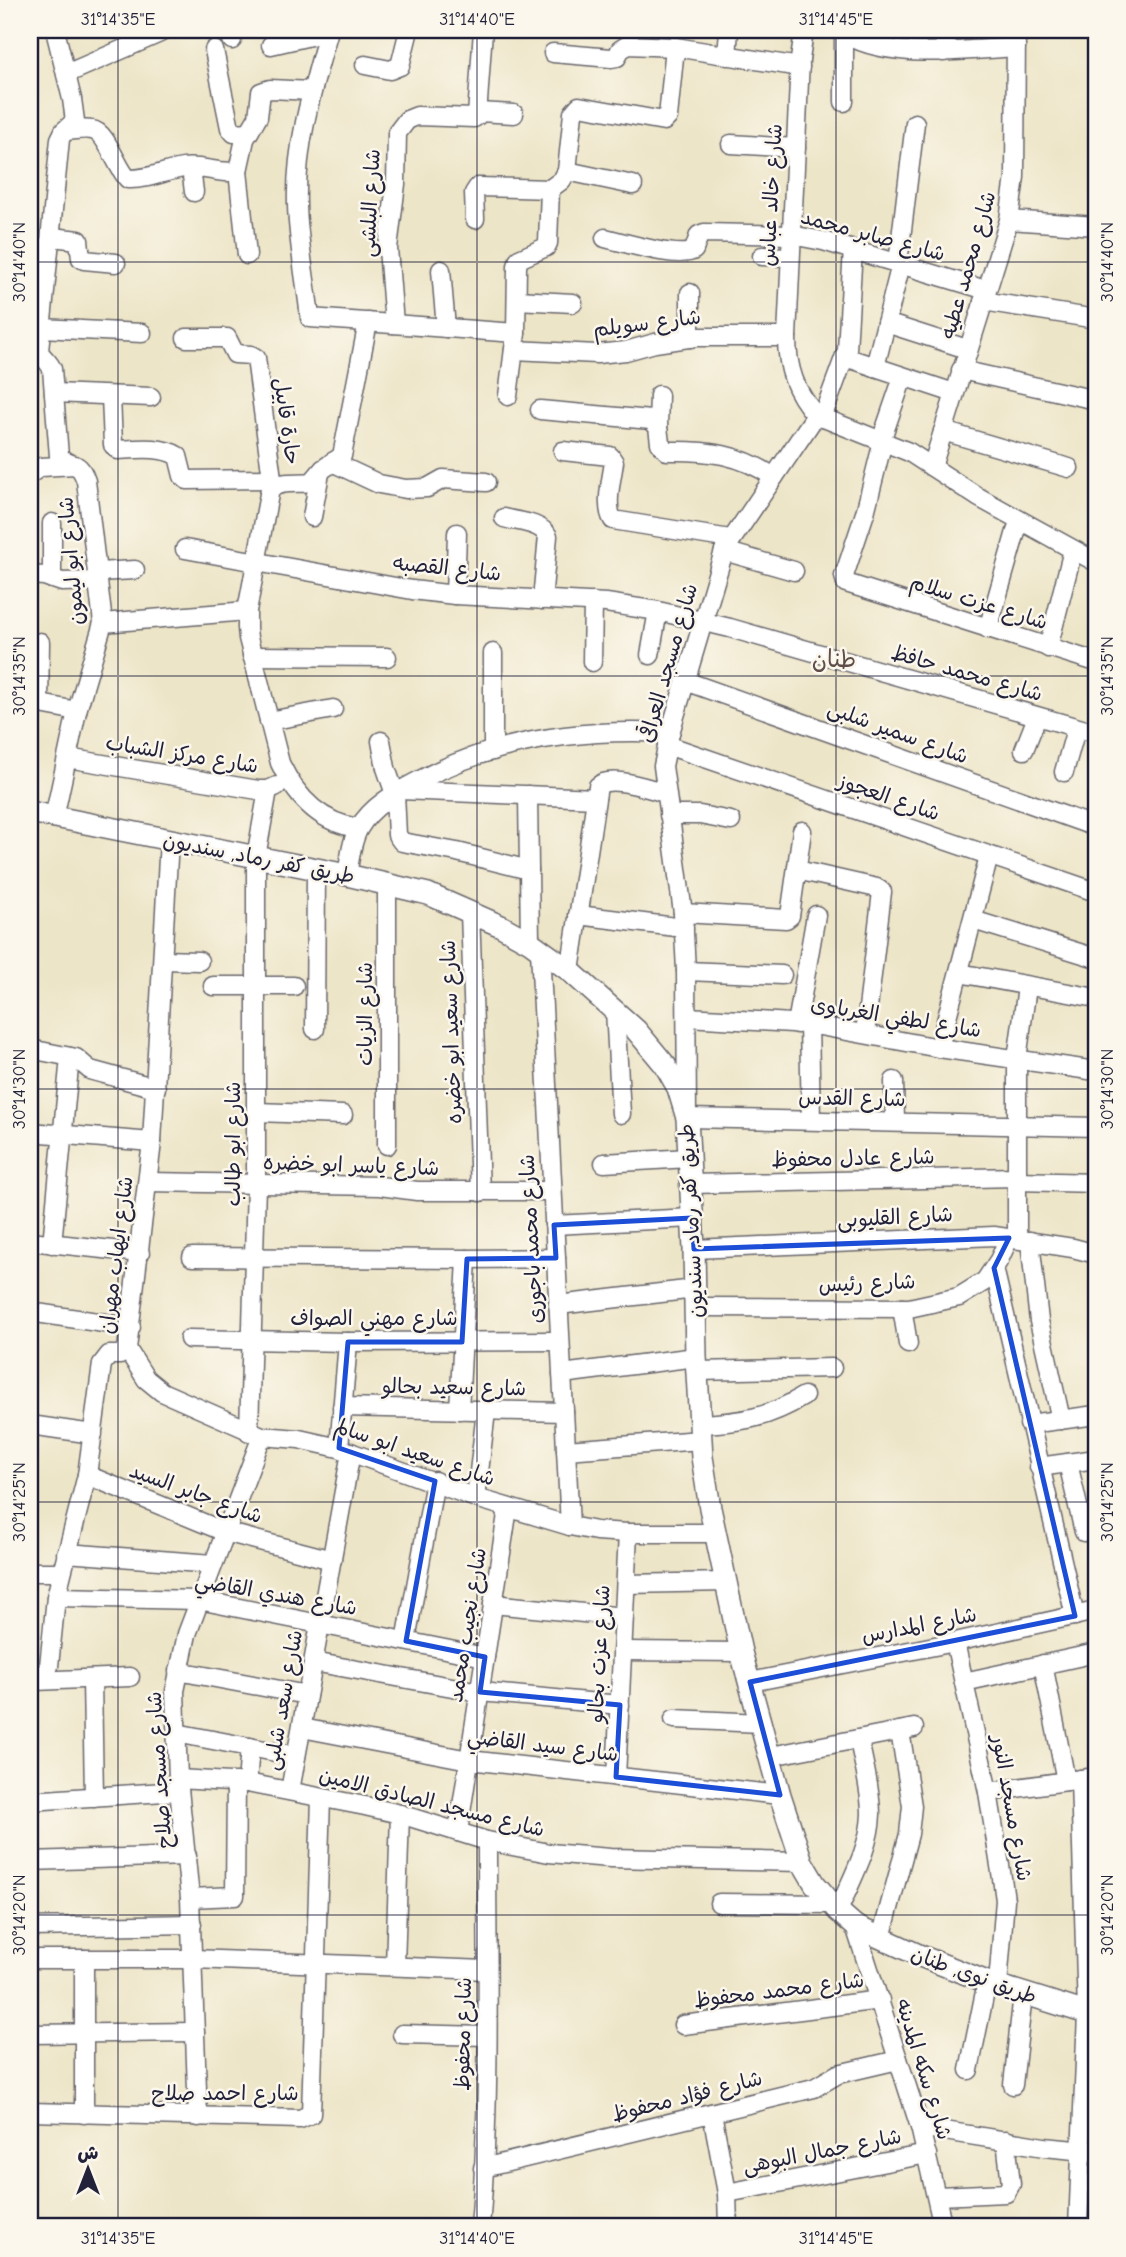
<svg xmlns="http://www.w3.org/2000/svg" width="1126" height="2257" viewBox="0 0 1126 2257" font-family="'Comic Neue','Playpen Sans Arabic',sans-serif">
	<style>
		.lines { fill: none; stroke-linecap: round; stroke-linejoin: round }
		.minor-casing { stroke: #69666c; stroke-width: 21 }
		.tertiary-casing { stroke: #69666c; stroke-width: 24 }
		.minor { stroke: #fff; stroke-width: 18 }
		.tertiary { stroke: #fff; stroke-width: 21 }
		.marked { fill: none; stroke: #1d4ed8; stroke-width: 5; stroke-linejoin: round }
		.ticks { fill: none; stroke: #22223b; stroke-width: 2; stroke-opacity: 0.45 }
		.labels { text-anchor: middle; stroke-width: 5; stroke-linejoin: round; paint-order: stroke }
		.street-label { font-size: 21px; fill: #22223b; stroke: #fbf7ec }
		.quarter-label { font-size: 24px; fill: #604e4a; stroke: #fbf7ec }
		.neatline { fill: none; stroke: #22223b; stroke-width: 2.5 }
		.ticks-label { font-size: 18px; text-anchor: middle; fill: #22223b }
	</style>
	<rect width="100%" height="100%" fill="#fbf7ec"/>
	<filter id="ink" filterUnits="userSpaceOnUse"><feTurbulence type="fractalNoise" baseFrequency=".0143" numOctaves="2"/><feDisplacementMap in="SourceGraphic" scale="14" xChannelSelector="R" yChannelSelector="G"/><feConvolveMatrix kernelMatrix="1 2 1 2 8 2 1 2 1" color-interpolation-filters="sRGB"/></filter>
	<filter id="wash" filterUnits="userSpaceOnUse"><feTurbulence type="fractalNoise" baseFrequency=".00686" numOctaves="4" result="noise"/><feDisplacementMap in="SourceGraphic" scale="28" xChannelSelector="R" yChannelSelector="G"/><feGaussianBlur stdDeviation="1.57" result="paint"/><feColorMatrix in="noise" values="0 0 0 0 0 0 0 0 0 0 0 0 0 0 0 0 0 1.4 0 .05"/><feComposite in="paint" operator="in"/></filter>
	<g filter="url(#wash)">
		<rect width="100%" height="100%" fill="#ede5c7"/>
	</g>
	<g filter="url(#ink)">
		<g class="lines">
			<g class="minor-casing">
				<g id="minor">
					<path d="M230,30L232,40"/>
					<path d="M329,30C313,87 295,145 297,205C298,242 306,281 310,318L516,333"/>
					<path d="M804,30L800,60L787,337C787,368 795,392 816,415L909,452L978,497L1096,562"/>
					<path d="M840,30C881,62 968,50 1016,47"/>
					<path d="M844,33V102"/>
					<path d="M271,45L328,32"/>
					<path d="M214,50L230,128L234,133L249,132"/>
					<path d="M943,52L947,30"/>
					<path d="M553,53L611,58L617,57L620,50L628,45L675,47L800,67"/>
					<path d="M727,56L729,30"/>
					<path d="M365,65L390,70L400,66L409,30"/>
					<path d="M66,74L160,33"/>
					<path d="M479,112L514,114"/>
					<path d="M64,131C73,131 84,128 92,130C107,132 116,167 128,179C148,180 164,171 183,168C202,165 219,175 238,171L245,139L258,117L261,92L270,89L311,91"/>
					<path d="M731,144L796,148"/>
					<path d="M191,168L194,192"/>
					<path d="M238,171L247,255"/>
					<path d="M567,171L633,185"/>
					<path d="M475,219L474,193L478,187L550,189"/>
					<path d="M1009,220L1096,226"/>
					<path d="M52,237L79,240L81,258L84,260L116,263"/>
					<path d="M605,238C623,242 680,260 694,250L699,235L704,233L791,235L823,241L986,290"/>
					<path d="M762,256L790,257"/>
					<path d="M898,263L915,123"/>
					<path d="M441,270L446,328"/>
					<path d="M517,300L573,303"/>
					<path d="M983,301L1096,319"/>
					<path d="M886,323L967,349"/>
					<path d="M394,324L388,248L396,184L397,133L407,120L417,116L474,118L477,116L483,30"/>
					<path d="M41,328L142,333"/>
					<path d="M186,338H227L235,354L251,355L256,358L273,486"/>
					<path d="M690,338V293"/>
					<path d="M514,350L597,354L626,351L655,343L695,337H787"/>
					<path d="M845,357L954,393"/>
					<path d="M875,367L901,264"/>
					<path d="M961,370L1096,400"/>
					<path d="M54,393L151,397"/>
					<path d="M111,396L113,445L118,450C138,449 161,446 178,456L183,476L187,480L272,479"/>
					<path d="M508,396L516,333L517,266L519,259L546,247L548,243L550,189L562,180L567,171L573,113L579,106L664,121L668,117L675,47"/>
					<path d="M540,410L651,420L658,427L660,443L667,451C707,450 740,454 774,477"/>
					<path d="M816,415L724,551L670,733L663,766L683,913L686,971L687,1118L1096,1127"/>
					<path d="M822,418L847,350L853,249"/>
					<path d="M658,427L659,395"/>
					<path d="M943,431L1069,468"/>
					<path d="M881,441L903,377"/>
					<path d="M883,441L865,513L844,576L846,583L1096,662"/>
					<path d="M563,451L610,456L614,462C612,478 604,506 613,520L730,539"/>
					<path d="M332,462L379,484L406,489L427,488L443,479L486,482"/>
					<path d="M932,467L1009,220L1015,177L1016,30"/>
					<path d="M30,474L41,467L75,465"/>
					<path d="M312,517L320,473"/>
					<path d="M504,518C518,522 540,522 548,536L542,600"/>
					<path d="M52,523V579"/>
					<path d="M185,549L412,590L455,595L606,603L658,611L730,628L1096,733"/>
					<path d="M724,551L794,571"/>
					<path d="M97,572L135,570"/>
					<path d="M30,575L44,576L62,582L98,581"/>
					<path d="M455,595L457,533"/>
					<path d="M103,623L247,611"/>
					<path d="M988,629L1019,521"/>
					<path d="M1048,648L1073,550"/>
					<path d="M650,655L658,611"/>
					<path d="M252,656L387,657"/>
					<path d="M592,662L593,602"/>
					<path d="M685,681L1096,827"/>
					<path d="M30,702L77,711"/>
					<path d="M39,704L40,642"/>
					<path d="M269,721L333,709"/>
					<path d="M381,741L386,768L395,794L397,835L402,842L457,852L529,870"/>
					<path d="M667,745L1096,892"/>
					<path d="M1024,750L1037,717"/>
					<path d="M493,751V653"/>
					<path d="M67,758L258,790H268L277,786"/>
					<path d="M1064,772L1076,729"/>
					<path d="M400,790L596,798"/>
					<path d="M528,795L530,942"/>
					<path d="M669,815H700L731,821"/>
					<path d="M54,818L77,711L103,623L86,481C78,457 72,471 59,456L52,369C49,361 42,358 39,351L60,139L64,131L75,121L72,99L55,30"/>
					<path d="M358,828C320,823 296,797 280,763L248,638L247,628V611L270,489C281,480 298,484 312,482L323,469L342,456L368,322"/>
					<path d="M797,870L877,888L882,892L865,1033"/>
					<path d="M347,875C350,860 351,841 359,828C371,807 395,793 416,782C495,739 582,728 670,733"/>
					<path d="M387,883V1145"/>
					<path d="M470,912L480,1192"/>
					<path d="M683,913L786,919L790,916L802,831"/>
					<path d="M578,915L684,928"/>
					<path d="M973,920L1096,958"/>
					<path d="M540,950L570,1526"/>
					<path d="M163,960L199,961"/>
					<path d="M570,971L598,786C611,774 649,789 666,793"/>
					<path d="M686,971L782,975"/>
					<path d="M959,973L1096,998"/>
					<path d="M213,986H294"/>
					<path d="M615,1010L621,1114"/>
					<path d="M687,1017L809,1024L939,1048L1096,1071"/>
					<path d="M797,1024L816,915"/>
					<path d="M809,1024L811,1120"/>
					<path d="M315,1029L316,869"/>
					<path d="M939,1048L989,856"/>
					<path d="M30,1049L76,1058L90,1070L156,1088"/>
					<path d="M894,1081L895,1122"/>
					<path d="M256,1112L343,1115"/>
					<path d="M30,1132L152,1142"/>
					<path d="M604,1163L689,1158"/>
					<path d="M1017,1181L1096,1183"/>
					<path d="M148,1182L380,1186L417,1191H551"/>
					<path d="M690,1184L1017,1177"/>
					<path d="M554,1225L692,1218"/>
					<path d="M1017,1238V1059L1027,987"/>
					<path d="M30,1241L140,1253"/>
					<path d="M1030,1241L1039,1321L1061,1420"/>
					<path d="M52,1244L70,1057"/>
					<path d="M694,1249L994,1236L1073,1248L1096,1254"/>
					<path d="M192,1257L467,1259L556,1258"/>
					<path d="M994,1268L1075,1616"/>
					<path d="M558,1305L695,1289"/>
					<path d="M695,1307L909,1308L959,1297L985,1281L999,1260L1009,1238"/>
					<path d="M902,1308L908,1344"/>
					<path d="M30,1312L131,1327"/>
					<path d="M189,1339L348,1342L559,1341"/>
					<path d="M127,1349L146,1379L162,1392L262,1436L299,1439L339,1448L476,1498L570,1526L596,1531L628,1533H715"/>
					<path d="M698,1371L832,1368"/>
					<path d="M562,1374L696,1357"/>
					<path d="M342,1407L564,1412"/>
					<path d="M459,1410L467,1259"/>
					<path d="M701,1424C742,1422 768,1418 804,1396"/>
					<path d="M1029,1424L1096,1415"/>
					<path d="M30,1425L93,1434"/>
					<path d="M249,1432L256,1185V857L268,790"/>
					<path d="M339,1448L348,1342"/>
					<path d="M566,1450L701,1440"/>
					<path d="M1068,1463L1084,1532"/>
					<path d="M1039,1467L1096,1459"/>
					<path d="M87,1475L225,1532L332,1560"/>
					<path d="M476,1498L486,1411"/>
					<path d="M66,1553L213,1564"/>
					<path d="M30,1572H61"/>
					<path d="M626,1584L727,1582"/>
					<path d="M56,1597L199,1600L485,1657"/>
					<path d="M493,1604L624,1617"/>
					<path d="M406,1641L435,1481"/>
					<path d="M955,1642L988,1792L1002,1878L1005,1900L998,1984"/>
					<path d="M622,1651L741,1652"/>
					<path d="M313,1662L480,1692L620,1705"/>
					<path d="M1043,1664L1066,1781"/>
					<path d="M178,1671L307,1695"/>
					<path d="M92,1679L94,1797"/>
					<path d="M35,1681L130,1677"/>
					<path d="M750,1682L955,1642L1096,1611"/>
					<path d="M964,1682L1096,1653"/>
					<path d="M30,1683L43,1678L49,1666L56,1597L87,1475L102,1364L109,1355H120L127,1349L152,1142L169,840"/>
					<path d="M674,1719L761,1723"/>
					<path d="M302,1728L469,1760L780,1795"/>
					<path d="M176,1733L296,1756"/>
					<path d="M771,1756L914,1728"/>
					<path d="M616,1777L628,1533"/>
					<path d="M178,1779L247,1783L365,1806L400,1814L487,1841L549,1853L610,1858L802,1862"/>
					<path d="M247,1783L250,1747"/>
					<path d="M290,1791L351,1452"/>
					<path d="M988,1792L1096,1777"/>
					<path d="M30,1801L179,1791"/>
					<path d="M458,1832L508,1508"/>
					<path d="M30,1861L187,1856"/>
					<path d="M190,1898L235,1896L236,1782"/>
					<path d="M719,1903L832,1904"/>
					<path d="M838,1911C851,1880 870,1848 871,1814C871,1789 863,1763 859,1739"/>
					<path d="M855,1926L920,2127L943,2227"/>
					<path d="M30,1927L192,1924"/>
					<path d="M881,1938L909,1834L912,1806L900,1731"/>
					<path d="M30,1959H193L487,1970"/>
					<path d="M395,1966L400,1814"/>
					<path d="M683,2025L880,2000"/>
					<path d="M30,2034L195,2032"/>
					<path d="M402,2034L487,2036"/>
					<path d="M969,2070L987,1982"/>
					<path d="M1013,2085L1023,1994"/>
					<path d="M30,2112L300,2119L311,2114L321,1798"/>
					<path d="M712,2113L727,2193L728,2227"/>
					<path d="M84,2114V1959"/>
					<path d="M198,2117L190,1898L178,1779L175,1691L187,1634L262,1436"/>
					<path d="M920,2127L1044,2147L1096,2152"/>
					<path d="M483,2168L814,2088L838,2074L898,2060"/>
					<path d="M727,2193L927,2154"/>
					<path d="M937,2196L1006,2193L1011,2184L1006,2140"/>
					<path d="M480,2227C491,2099 487,1969 487,1841"/>
					<path d="M1078,2227L1087,2014L1080,1779"/>
				</g>
			</g>
			<g class="tertiary-casing">
				<path id="tertiary" d="M30,812L347,875L428,894L501,926L530,942L570,971L636,1030L665,1065L678,1088L687,1118L694,1249L696,1357L702,1457L710,1508L741,1652L780,1795L802,1862L815,1884L838,1911L855,1926L923,1957L987,1982L1096,2016"/>
			</g>
			<use href="#minor" class="minor"/>
			<use href="#tertiary" class="tertiary"/>
		</g>
	</g>
	<path class="marked" d="M692,1218L694,1249L1009,1238L994,1268L1075,1616L750,1682L780,1795L616,1777L620,1705L480,1692L485,1657L406,1641L435,1481L339,1448L348,1342H462L467,1259L556,1258L554,1225Z"/>
	<path class="ticks" d="M118,30V2227M477,30V2227M836,30V2227M30,262H1096M30,676H1096M30,1089H1096M30,1502H1096M30,1915H1096"/>
	<g class="labels">
		<g class="street-label">
			<text transform="translate(771 195) rotate(-87)" y="7">شارع خالد عباس</text>
			<text transform="translate(370 203) rotate(-87)" y="7">شارع البلشى</text>
			<text transform="translate(873 235) rotate(15)" y="7">شارع صابر محمد</text>
			<text transform="translate(968 265) rotate(-74)" y="7">شارع محمد عطيه</text>
			<text transform="translate(647 323) rotate(-7)" y="7">شارع سويلم</text>
			<text transform="translate(287 421) rotate(82)" y="7">حارة قابيل</text>
			<text transform="translate(71 561) rotate(-95)" y="7">شارع ابو ليمون</text>
			<text transform="translate(447 568) rotate(6)" y="7">شارع القصبه</text>
			<text transform="translate(979 602) rotate(17)" y="7">شارع عزت سلام</text>
			<text transform="translate(668 663) rotate(-74)" y="7">شارع مسجد العراقى</text>
			<text transform="translate(967 673) rotate(16)" y="7">شارع محمد حافظ</text>
			<text transform="translate(898 732) rotate(20)" y="7">شارع سمير شلبى</text>
			<text transform="translate(182 754) rotate(9)" y="7">شارع مركز الشباب</text>
			<text transform="translate(889 797) rotate(19)" y="7">شارع العجوز</text>
			<text transform="translate(259 858) rotate(11)" y="7">طريق كفر رماد, سنديون</text>
			<text transform="translate(365 1014) rotate(-90)" y="7">شارع الزيات</text>
			<text transform="translate(896 1017) rotate(9)" y="7">شارع لطفي الغرباوى</text>
			<text transform="translate(451 1032) rotate(-92)" y="7">شارع سعيد ابو خضره</text>
			<text transform="translate(852 1098) rotate(1)" y="7">شارع القدس</text>
			<text transform="translate(233 1144) rotate(-90)" y="7">شارع ابو طالب</text>
			<text transform="translate(853 1158) rotate(-1)" y="7">شارع عادل محفوظ</text>
			<text transform="translate(351 1165) rotate(2)" y="7">شارع ياسر ابو خضره</text>
			<text transform="translate(895 1217) rotate(-3)" y="7">شارع القليوبى</text>
			<text transform="translate(691 1221) rotate(-93)" y="7">طريق كفر رماد, سنديون</text>
			<text transform="translate(531 1239) rotate(-93)" y="7">شارع محمد باجورى</text>
			<text transform="translate(116 1255) rotate(-83)" y="7">شارع ايهاب مهران</text>
			<text transform="translate(867 1283) rotate(-2)" y="7">شارع رئيس</text>
			<text x="374" y="1325">شارع مهني الصواف</text>
			<text transform="translate(454 1387) rotate(1)" y="7">شارع سعيد بحالو</text>
			<text transform="translate(415 1452) rotate(19)" y="7">شارع سعيد ابو سالم</text>
			<text transform="translate(196 1493) rotate(20)" y="7">شارع جابر السيد</text>
			<text transform="translate(276 1594) rotate(10)" y="7">شارع هندي القاضي</text>
			<text transform="translate(467 1625) rotate(-81)" y="7">شارع نجيب محمد</text>
			<text transform="translate(919 1625) rotate(-11)" y="7">شارع المدارس</text>
			<text transform="translate(599 1654) rotate(-87)" y="7">شارع عزت بحالو</text>
			<text transform="translate(283 1700) rotate(-80)" y="7">شارع سعد شلبى</text>
			<text transform="translate(543 1745) rotate(7)" y="7">شارع سيد القاضي</text>
			<text transform="translate(159 1770) rotate(-94)" y="7">شارع مسجد صلاح</text>
			<text transform="translate(432 1802) rotate(14)" y="7">شارع مسجد الصادق الامين</text>
			<text transform="translate(1012 1808) rotate(80)" y="7">شارع مسجد النور</text>
			<text transform="translate(974 1975) rotate(20)" y="7">طريق نوى, طنان</text>
			<text transform="translate(779 1990) rotate(-7)" y="7">شارع محمد محفوظ</text>
			<text transform="translate(463 2034) rotate(-89)" y="7">شارع محفوظ</text>
			<text transform="translate(924 2069) rotate(73)" y="7">شارع سكه المدينه</text>
			<text x="225" y="2100">شارع احمد صلاح</text>
			<text transform="translate(687 2096) rotate(-14)" y="7">شارع فؤاد محفوظ</text>
			<text transform="translate(822 2151) rotate(-11)" y="7">شارع جمال البوهى</text>
		</g>
		<g class="quarter-label">
			<text x="834" y="667">طنان</text>
		</g>
	</g>
	<rect width="1126" height="2257" fill="none" stroke="#fbf7ec" stroke-width="77"/>
	<g transform="translate(88 2169)" stroke="#fbf7ec" stroke-width="5" paint-order="stroke">
	<path d="M0-5L12 26L0 18L-12 26Z" fill="#22223b"/>
	<text y="-10" font-size="19" font-weight="bold" text-anchor="middle" fill="#22223b">ش</text>
	</g>
	<rect x="38" y="38" width="1050" height="2180" class="neatline"/>
	<g class="ticks-label">
		<text x="118" y="25">31°14'35"E</text>
		<text x="477" y="25">31°14'40"E</text>
		<text x="836" y="25">31°14'45"E</text>
		<text transform="translate(19 262) rotate(-90)" y="6">30°14'40"N</text>
		<text transform="translate(1107 262) rotate(-90)" y="6">30°14'40"N</text>
		<text transform="translate(19 676) rotate(-90)" y="6">30°14'35"N</text>
		<text transform="translate(1107 676) rotate(-90)" y="6">30°14'35"N</text>
		<text transform="translate(19 1089) rotate(-90)" y="6">30°14'30"N</text>
		<text transform="translate(1107 1089) rotate(-90)" y="6">30°14'30"N</text>
		<text transform="translate(19 1502) rotate(-90)" y="6">30°14'25"N</text>
		<text transform="translate(1107 1502) rotate(-90)" y="6">30°14'25"N</text>
		<text transform="translate(19 1915) rotate(-90)" y="6">30°14'20"N</text>
		<text transform="translate(1107 1915) rotate(-90)" y="6">30°14'20"N</text>
		<text x="118" y="2244">31°14'35"E</text>
		<text x="477" y="2244">31°14'40"E</text>
		<text x="836" y="2244">31°14'45"E</text>
	</g>
</svg>
